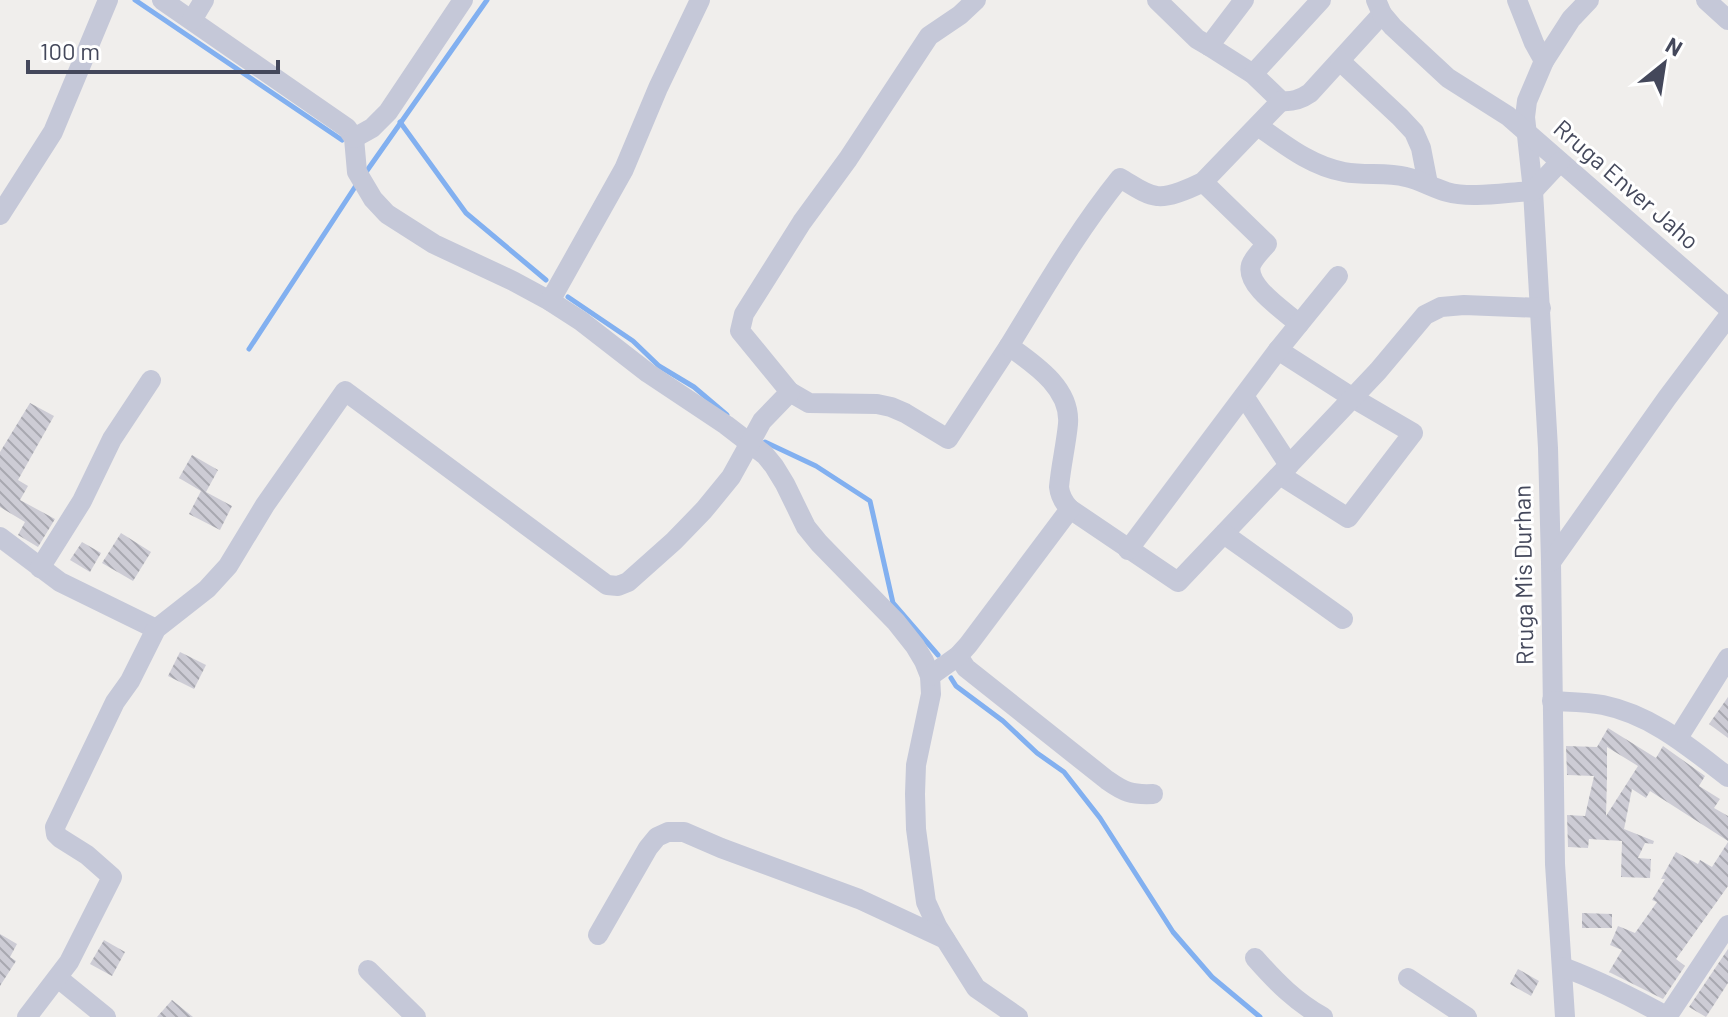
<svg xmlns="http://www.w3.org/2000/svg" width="1728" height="1017" viewBox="0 0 1728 1017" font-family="Barlow,sans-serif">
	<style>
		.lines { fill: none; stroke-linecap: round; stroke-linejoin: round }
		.stream { stroke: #82b0f0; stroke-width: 5 }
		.building { fill: url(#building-back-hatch); fill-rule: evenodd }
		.minor { stroke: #c5c8d8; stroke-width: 20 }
		.labels { text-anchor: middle; stroke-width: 6; stroke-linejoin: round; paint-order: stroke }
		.street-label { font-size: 24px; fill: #44485b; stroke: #fff }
	</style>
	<defs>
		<pattern id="building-back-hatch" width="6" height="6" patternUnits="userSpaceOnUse" patternTransform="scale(2)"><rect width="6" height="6" fill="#cdccd5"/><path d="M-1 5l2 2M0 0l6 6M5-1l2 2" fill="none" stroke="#a8a8b0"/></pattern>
	</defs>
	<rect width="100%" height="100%" fill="#f0eeec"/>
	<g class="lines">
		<g class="stream">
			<path d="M135,0L342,140"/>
			<path d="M400,122L466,213L546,280"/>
			<path d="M366,172L487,0"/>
			<path d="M568,297L633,341L659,366L694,387L727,415"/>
			<path d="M249,349L357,184"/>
			<path d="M765,442L816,466L870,501L893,603L938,655"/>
			<path d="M951,678L956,686L1003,721L1037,753L1064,772L1100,818L1173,932L1212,977L1260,1017"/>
		</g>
	</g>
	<g class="building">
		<path d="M30,403L54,416L18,480L28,486L20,500L55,519L38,547L18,535L25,522L0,507V452Z"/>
		<path d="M192,455L218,470L206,492L232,506L220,530L189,514L201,491L179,478Z"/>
		<path d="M121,533L151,552L133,581L102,563Z"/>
		<path d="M82,542L101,553L90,572L70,560Z"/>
		<path d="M180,652L206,665L194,689L168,676Z"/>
		<path d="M1728,697V738L1709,724Z"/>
		<path d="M1608,728L1656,758L1663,746L1705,776L1699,786L1720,799L1714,808L1728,816V841L1650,791L1646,798L1632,789L1624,829L1654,841L1653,844L1645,843L1638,858L1651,859L1650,878L1621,877L1622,841L1589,839L1588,848L1568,847L1567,815L1585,816L1594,776L1567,775L1566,746L1597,747ZM1607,747L1638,766L1606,816L1607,776Z"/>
		<path d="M1728,842V886L1676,959L1685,966L1663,999L1609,972L1622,950L1610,945L1618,926L1635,933L1657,902L1652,900L1665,879H1661L1676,852L1698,864L1700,860L1712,867Z"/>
		<path d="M1582,913L1612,914V928H1582Z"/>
		<path d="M0,934L17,944L10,957L16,961L0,986Z"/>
		<path d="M104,940L125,952L112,976L90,964Z"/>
		<path d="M1728,949V983L1706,1017L1689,1007Z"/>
		<path d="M1518,969L1539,981L1531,996L1510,984Z"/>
		<path d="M172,1000L193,1017H157Z"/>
	</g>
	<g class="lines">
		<g class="minor">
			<path d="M162,0L347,128L354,138L357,172L373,199L387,214L434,244L513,281L550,301L581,321L648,373L726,425L765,455L774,466L785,484L806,527L819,543L896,622L915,646L924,661L930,676L931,694L916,765L915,794L916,829L926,902L937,926L976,988L1018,1017"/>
			<path d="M1157,0L1197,39L1209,46"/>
			<path d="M1244,0L1209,46L1253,74L1281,101C1292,102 1300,100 1310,93L1382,14L1376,0"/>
			<path d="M1517,0L1534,43L1544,61L1527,101L1525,117L1533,191L1548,448L1551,562L1555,864L1565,1017"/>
			<path d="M1706,0L1728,20"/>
			<path d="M1382,14L1393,27L1448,78L1508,116L1728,308"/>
			<path d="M192,20L204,0"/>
			<path d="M1340,61L1400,117L1414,132L1421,148L1428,184"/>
			<path d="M1544,61L1571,19L1589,0"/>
			<path d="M1253,74L1321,0"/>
			<path d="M1258,126C1285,145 1311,166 1344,172C1365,176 1386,172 1406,177C1420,180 1433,188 1447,192C1471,199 1508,192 1533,191L1560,162"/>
			<path d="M354,138L372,128L388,112L463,0"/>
			<path d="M1203,182L1267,244C1262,250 1254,257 1251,265C1245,286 1285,311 1299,324"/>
			<path d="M0,215L53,132L108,0"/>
			<path d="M550,301L624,169L658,88L700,0"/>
			<path d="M1278,350L1353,398L1413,433L1348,518L1280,475"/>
			<path d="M790,392L809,403L877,404L891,407L905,413L948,439L1009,346"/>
			<path d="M1244,396L1289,465"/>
			<path d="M1070,509L1178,582L1378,371L1425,315L1441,307L1464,305L1541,308"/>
			<path d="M1224,534L1343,619"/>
			<path d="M0,537L60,582L156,629"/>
			<path d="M1128,550L1278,350L1338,276"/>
			<path d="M1551,562L1667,398L1728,317"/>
			<path d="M40,568L82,501L112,439L151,380"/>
			<path d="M958,656L966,668L1107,780C1124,792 1131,795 1153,794"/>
			<path d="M930,676L958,656L968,645L1070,509C1063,502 1060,496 1059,487C1061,465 1066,445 1068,424C1071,388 1034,364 1009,346C1044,289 1078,230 1120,178C1131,184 1145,195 1157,196C1169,198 1193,187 1203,182L1281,101"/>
			<path d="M1552,701C1569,702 1587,702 1603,705C1652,715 1689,747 1728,777"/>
			<path d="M1678,738L1728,658"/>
			<path d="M598,935L648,848L657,837L668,832H684L721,848L859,899L945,939"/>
			<path d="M1255,958C1276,982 1296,1002 1323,1017"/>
			<path d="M1563,967C1600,981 1634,998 1668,1017"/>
			<path d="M368,970L416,1017"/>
			<path d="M58,978L106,1017"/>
			<path d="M1408,978L1467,1017"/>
			<path d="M27,1017L69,962L112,877L87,855L60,838L56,834L55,827L115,702L130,681L156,629L207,589L228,566L265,505L345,391L607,585L618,586L628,582L674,541L704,510L731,477L762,421L790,392L740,331L744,314L802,222L848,159L929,36L960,15L976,0"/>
			<path d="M1667,1017L1728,925"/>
		</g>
	</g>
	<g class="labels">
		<g class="street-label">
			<text transform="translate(1626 185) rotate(41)" y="8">Rruga Enver Jaho</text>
			<text transform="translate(1524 575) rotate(-91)" y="8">Rruga Mis Durhan</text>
		</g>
	</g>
	<g transform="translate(1664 64) rotate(30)" stroke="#ffffff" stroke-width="6" paint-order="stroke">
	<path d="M0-6L14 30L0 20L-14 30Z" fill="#44485b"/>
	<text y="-12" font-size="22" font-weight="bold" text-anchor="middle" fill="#44485b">N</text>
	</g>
	<path d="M28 60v12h250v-12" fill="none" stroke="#44485b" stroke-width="4"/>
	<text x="40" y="60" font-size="24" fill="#44485b" stroke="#ffffff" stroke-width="6" paint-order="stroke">100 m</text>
</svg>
